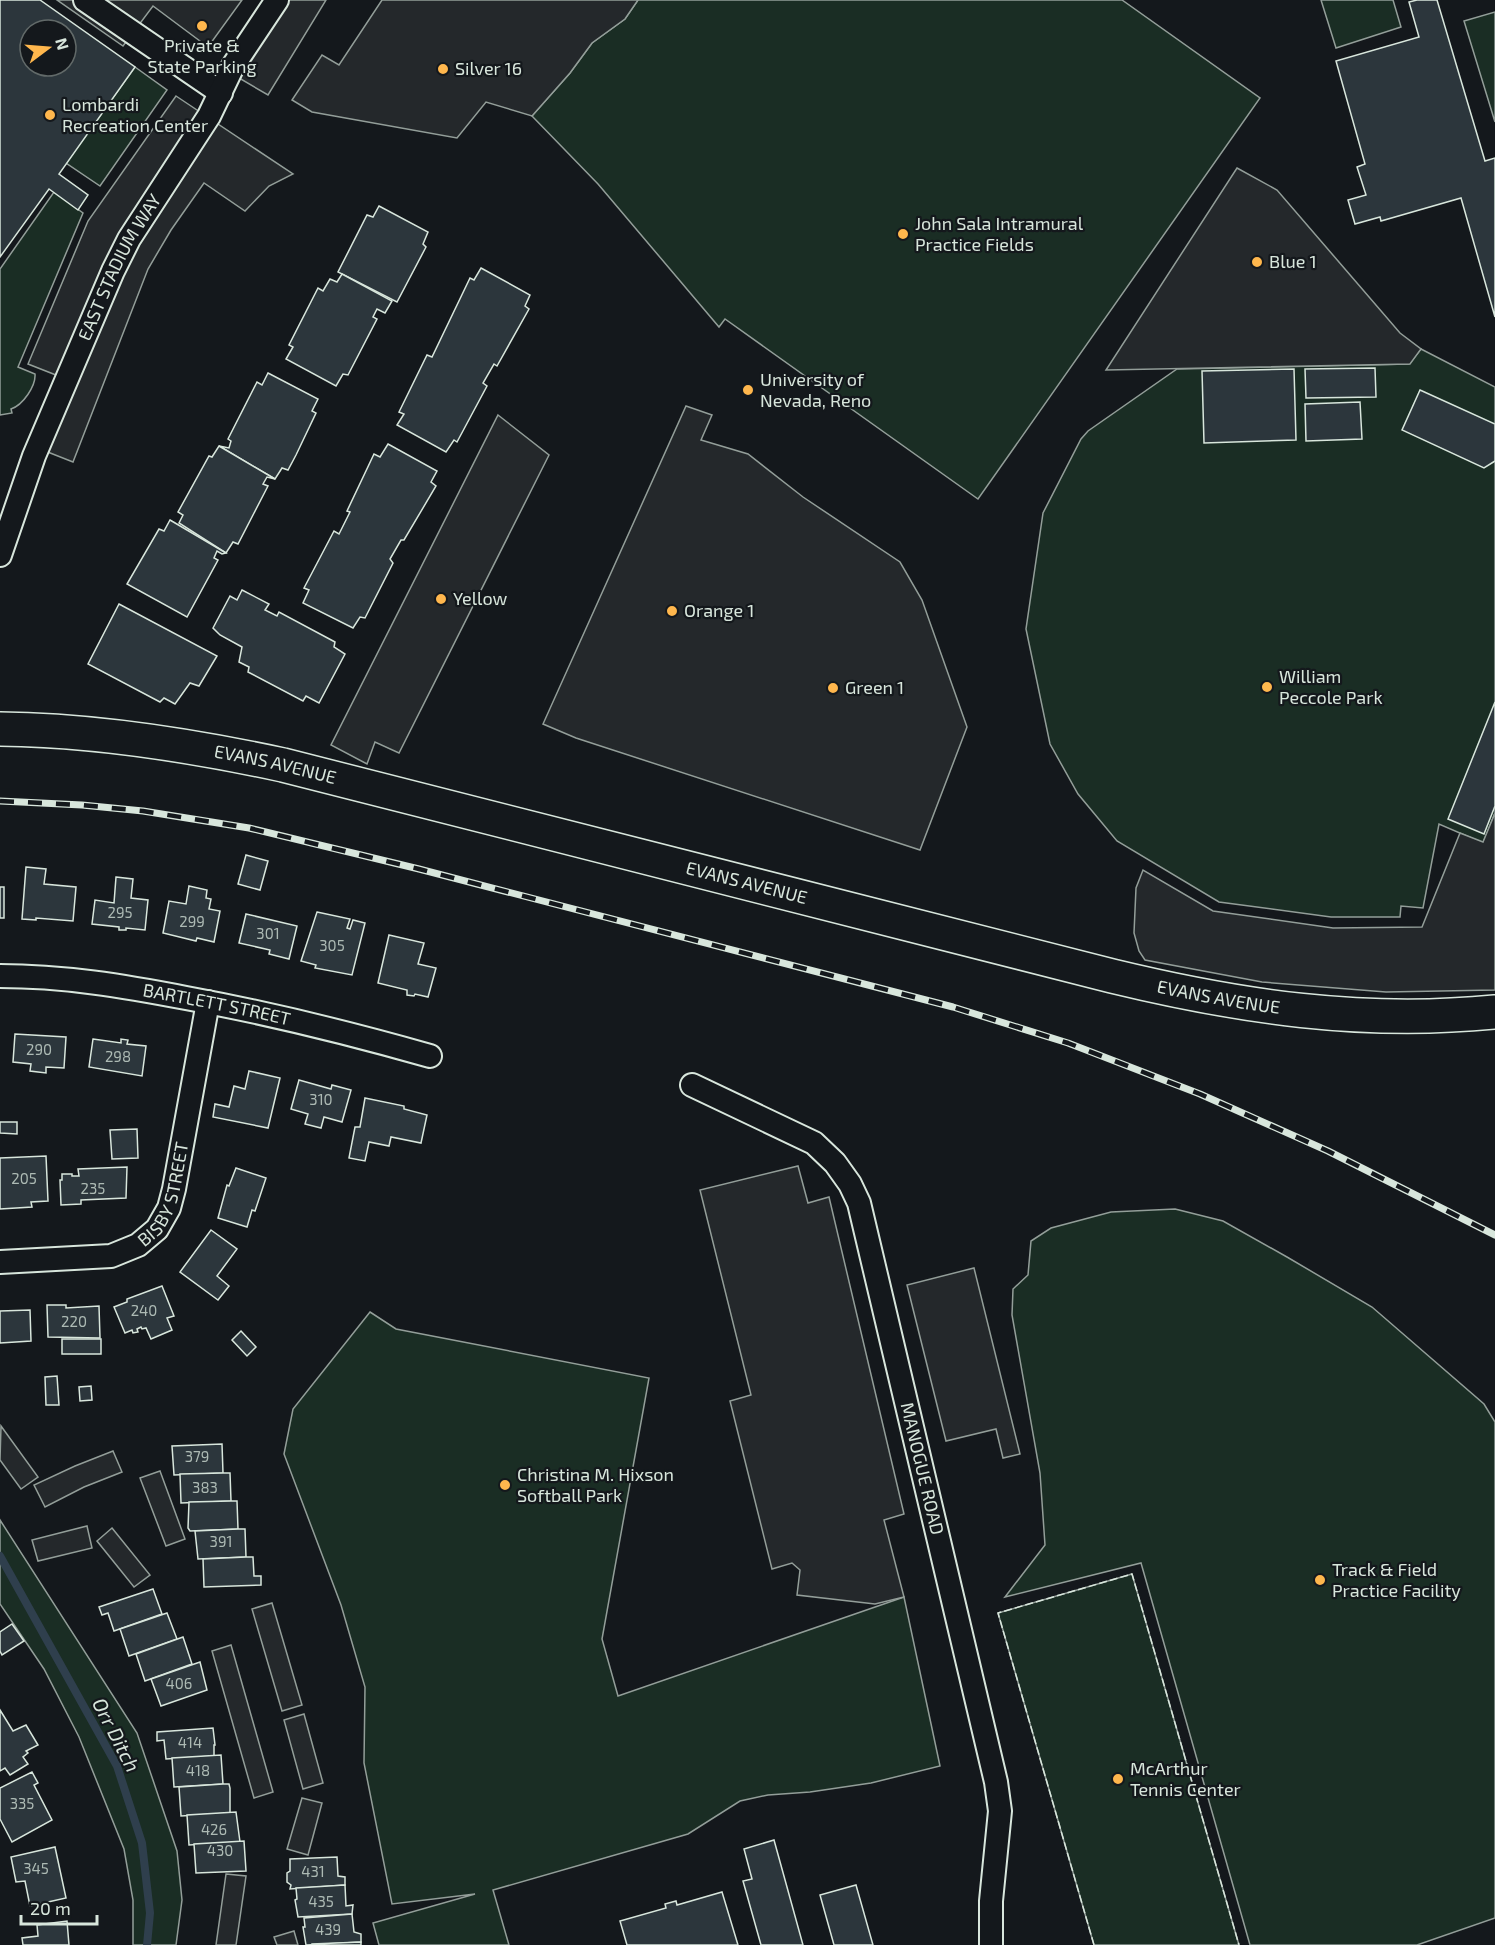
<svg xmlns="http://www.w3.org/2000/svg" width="1495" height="1945" viewBox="0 0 1495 1945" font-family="'Exo 2',sans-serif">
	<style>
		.green { fill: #1a2d24; stroke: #939e99; stroke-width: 1.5 }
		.parking { fill: #24282b; stroke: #939e99; stroke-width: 1.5 }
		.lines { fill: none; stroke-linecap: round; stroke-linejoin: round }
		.stream { stroke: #2f3f4d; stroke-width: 8 }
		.building { fill: #2c363c; stroke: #d8e6dc; stroke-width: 1.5; fill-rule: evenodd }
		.street-casing { stroke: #d8e6dc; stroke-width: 26 }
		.secondary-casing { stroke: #d8e6dc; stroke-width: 36 }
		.street { stroke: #14181c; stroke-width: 22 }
		.secondary { stroke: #14181c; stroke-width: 33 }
		.rail-casing { stroke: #d8e6dc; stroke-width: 7 }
		.rail { stroke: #14181c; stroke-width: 4.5; stroke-dasharray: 14; stroke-linecap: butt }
		.fence { stroke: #d8e6dc; stroke-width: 1.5; stroke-dasharray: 8 3; stroke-linecap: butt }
		.poi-dot { fill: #ffb74d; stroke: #14181c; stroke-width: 2 }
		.labels { text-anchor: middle; stroke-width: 4.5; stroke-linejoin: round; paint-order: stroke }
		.number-label { font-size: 15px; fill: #adbab4 }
		.poi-label { font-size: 18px; fill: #d8e6dc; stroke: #14181c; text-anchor: start }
		.street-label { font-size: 18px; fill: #d8e6dc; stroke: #14181c }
		.water-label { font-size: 20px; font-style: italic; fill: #d8e6dc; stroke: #14181c }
	</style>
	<rect width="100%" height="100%" fill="#14181c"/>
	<g class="green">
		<path d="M638,0H1122L1260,98L978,499L725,319L719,327L598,184L532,116L570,73L592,43L625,19Z"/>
		<path d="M1321,0H1393L1401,27L1336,48Z"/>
		<path d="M1495,12V122L1464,21Z"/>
		<path d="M135,67L167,90L100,186L66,163Z"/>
		<path d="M54,192L83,213L18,367L35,374C36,386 23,405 11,409L12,413L0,415V269Z"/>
		<path d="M1421,349L1495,387V813L1483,843L1439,824L1423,908L1401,906L1400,917H1331L1219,902L1117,841L1078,794L1050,744L1026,629L1043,513L1081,439L1088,431L1177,369L1409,364Z"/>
		<path d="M1175,1209L1223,1221L1287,1257L1372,1307L1484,1404L1495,1422V1918L1417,1945H1250L1141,1563L1005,1597L1045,1545L1040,1473L1012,1315L1013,1289L1028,1275L1031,1241L1051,1228L1111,1212Z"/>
		<path d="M370,1312L396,1329L649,1378L602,1639L618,1696L904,1597L940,1766L871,1783L810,1792L768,1795L740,1801L688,1834L493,1890L509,1945H379L373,1923L475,1894L392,1904L364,1763L365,1687L341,1605L284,1454L293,1409Z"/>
		<path d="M0,1520L137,1733L177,1851L182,1900L176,1945H133V1900L124,1849L79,1737L44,1669L0,1604Z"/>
		<path d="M1132,1574L1239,1945H1094L998,1613Z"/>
	</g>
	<g class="parking">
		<path d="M57,0H242L208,47L153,6L123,46Z"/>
		<path d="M287,0H326L268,95L239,78Z"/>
		<path d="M382,0H638L625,19L592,43L570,73L532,116L486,102L457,138L312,112L292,100L322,55L339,65Z"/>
		<path d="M176,96L293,174L269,186L245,211L204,183L171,230L148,269L73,462L35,447L61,377L28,364L88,221Z"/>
		<path d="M1237,168L1277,190L1400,333L1421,349L1410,364L1106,370Z"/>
		<path d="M686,406L712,415L701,440L748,454L803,497L900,562L922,600L967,727L920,850L576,738L543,724Z"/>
		<path d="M498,415L549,455L399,753L375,742L367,764L331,745Z"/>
		<path d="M1495,813V990L1386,992L1262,982L1145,960L1139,951L1134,933L1136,888L1143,870L1213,911L1333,928L1422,927L1460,833L1483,842Z"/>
		<path d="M798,1166L808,1203L829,1197L904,1514L884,1520L904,1597L875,1604L797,1595L800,1570L792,1563L772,1569L730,1401L751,1395L700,1190Z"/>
		<path d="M974,1268L1020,1454L1003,1458L996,1429L946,1441L907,1285Z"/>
		<path d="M1,1426L38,1477L21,1489L0,1460Z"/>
		<path d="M113,1451L122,1472L84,1487L45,1507L34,1485L75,1466Z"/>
		<path d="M160,1471L185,1539L166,1546L140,1478Z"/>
		<path d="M87,1526L92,1548L38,1561L32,1540Z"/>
		<path d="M112,1528L150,1575L134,1587L97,1541Z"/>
		<path d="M272,1603L302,1705L282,1711L252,1609Z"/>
		<path d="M231,1645L273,1792L254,1798L212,1651Z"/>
		<path d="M304,1714L323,1783L303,1789L284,1720Z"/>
		<path d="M302,1798L322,1803L308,1855L287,1849Z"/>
		<path d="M226,1874L246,1876L236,1945H216Z"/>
		<path d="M294,1931L298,1945H277L274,1937Z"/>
	</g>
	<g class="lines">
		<path class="stream" d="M0,1556L117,1766L142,1843L150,1913L147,1945"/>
	</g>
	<g class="building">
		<path d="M0,0H40L135,67L59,174L88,195L78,210L49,189L0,257ZM30,30H66V66H30Z"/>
		<path d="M1417,0H1437L1485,161L1495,158V317L1461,198L1381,221L1380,217L1355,224L1348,200L1366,195L1357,167L1365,164L1336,61L1419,37L1409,2Z"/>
		<path d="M379,206L428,232L423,244L426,247L397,302L338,272L367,215L373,217Z"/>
		<path d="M481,268L530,295L525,306L529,309L497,366L494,364L483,383L487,386L457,442L454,440L446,452L397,425L404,414L399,412L427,355L432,357L470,278L474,280Z"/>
		<path d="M342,274L392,301L385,313L377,309L373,317L377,319L348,375L343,374L336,386L286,359L293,347L289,345L318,288L323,291L330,279L337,282Z"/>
		<path d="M1375,368L1376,397L1306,398L1305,369Z"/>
		<path d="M1294,369L1296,440L1204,443L1202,371Z"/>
		<path d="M268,373L318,399L312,411L316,413L296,455L288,470L282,468L275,479L219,446L229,448L231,441L228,439L257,382L262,385Z"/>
		<path d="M1420,390L1495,424V461L1484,468L1402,430Z"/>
		<path d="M1360,402L1362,439L1306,441L1305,404Z"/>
		<path d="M388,444L437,471L431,482L436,486L404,540H401L390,559L393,563L365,618L360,617L353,628L303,603L309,590L304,588L334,531L339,534L350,512L347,511L374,454L380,457Z"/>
		<path d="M219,446L275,479L267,477L263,484L268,486L238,544L233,542L226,553L179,523L183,515L178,512L209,456L212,457Z"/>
		<path d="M170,520L226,553L222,554L217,551L214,558L218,560L187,617L127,584L159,529L164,531Z"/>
		<path d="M242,590L269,604L265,610L277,616L279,612L335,642L334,647L345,654L319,703L306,696L303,701L248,672L249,667L239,662L242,647L220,635L213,628L230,596L237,600Z"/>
		<path d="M119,604L217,656L199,686L190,683L175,704L164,698L160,702L88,664Z"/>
		<path d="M1495,702V806L1484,834L1448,819Z"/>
		<path d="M246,855L268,861L260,890L238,884Z"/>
		<path d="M26,867L46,869L44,884L76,887L73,921L36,918V920L22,919Z"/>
		<path d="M116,877L133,879L131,898L148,900L145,930L126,928V930H119V927L92,924L95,900L114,903Z"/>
		<path d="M189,886L207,890L206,898L211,899L209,909L220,911L214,942L197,938L196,941L163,933L169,901L186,904Z"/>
		<rect x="0" y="887" width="4" height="31"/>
		<path d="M317,912L350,919L347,928L350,929L353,920L365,923L352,975L315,968L316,965L301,961Z"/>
		<path d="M246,914L297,926L289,959L269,954L270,950L239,943Z"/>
		<path d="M389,935L424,943L418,964L436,968L428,997L415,994L414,996L407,995V990L378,983Z"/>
		<path d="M15,1034L66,1037L64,1068L46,1067V1073L30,1071L31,1064L13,1062Z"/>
		<path d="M93,1039L121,1043V1039L128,1040L127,1044L146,1046L142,1076L89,1067Z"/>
		<path d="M249,1071L280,1078L268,1128L213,1117L215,1104L229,1107L234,1086L245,1089Z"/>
		<path d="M299,1080L331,1089L332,1085L351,1090L342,1122L324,1117L321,1128L305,1124L308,1114L291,1109Z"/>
		<path d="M365,1098L404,1106V1109L427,1115L421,1143L391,1137L389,1146L369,1142L365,1161L349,1158L355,1127H360Z"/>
		<path d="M0,1122H17V1134L0,1133Z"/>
		<path d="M137,1129L138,1158L112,1159L110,1130Z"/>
		<path d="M46,1156L48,1201L31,1202L32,1207L0,1209V1158Z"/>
		<path d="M127,1167L126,1198L81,1200V1204L61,1205L60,1180H62V1174H72V1176H79L78,1169Z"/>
		<path d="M236,1168L266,1178L255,1211L252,1210L247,1227L218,1218L227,1185L229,1186Z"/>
		<path d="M211,1230L237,1249L217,1276L229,1286L218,1300L180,1272Z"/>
		<path d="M162,1286L174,1316L167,1318L172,1330L151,1339L146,1328L142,1329L141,1327L137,1329L138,1332L133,1333L132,1330L125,1333L114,1307L127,1302V1299Z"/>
		<path d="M47,1305H66V1308L99,1306L100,1338L48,1337Z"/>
		<path d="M30,1310L31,1341L0,1343V1311Z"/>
		<path d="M241,1331L256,1347L247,1356L232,1340Z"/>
		<rect x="62" y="1339" width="39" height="15"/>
		<path d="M57,1376L59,1405H46L45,1377Z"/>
		<path d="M91,1386L92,1400L80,1401L79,1387Z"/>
		<path d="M222,1444L223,1473L174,1475L172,1446Z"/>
		<path d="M223,1473H230L231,1501L181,1503L180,1474Z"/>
		<path d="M231,1501H237L238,1529L190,1531L188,1528L189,1502Z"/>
		<path d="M238,1529H245L246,1557L198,1559L195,1531Z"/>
		<path d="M246,1557H253L254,1576H261V1585L204,1587L203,1559Z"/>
		<path d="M153,1589L162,1614L114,1631L108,1613L102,1615L99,1607Z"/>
		<path d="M167,1613L177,1639L129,1656L120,1629Z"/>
		<path d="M12,1624L24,1641L2,1655L0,1651V1632Z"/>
		<path d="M183,1637L192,1664L145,1681L136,1654Z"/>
		<path d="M200,1662L207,1690L161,1706L151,1679Z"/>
		<path d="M0,1710L13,1731L26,1725L38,1745L26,1751L28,1753L23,1757L28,1764L10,1775L5,1768L0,1771Z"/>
		<path d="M213,1728L215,1745H214V1756L166,1759L164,1740L157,1741V1732Z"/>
		<path d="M221,1755L223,1784L174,1787L172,1758Z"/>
		<path d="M32,1772L38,1783L34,1785L52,1820L12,1842L0,1819V1788Z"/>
		<path d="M223,1784H229L230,1788V1813L181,1816L179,1787Z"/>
		<path d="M236,1812L240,1842L189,1845L187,1815Z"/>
		<path d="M774,1840L803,1945H761L743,1881L752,1879L744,1849Z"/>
		<path d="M244,1841L246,1871L196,1873L194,1844Z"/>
		<path d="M55,1847L66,1898L30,1906L25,1881L16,1882L11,1857Z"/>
		<path d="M337,1857L338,1876L345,1877V1885L290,1889L291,1885L287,1882V1873L290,1871V1859Z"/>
		<path d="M345,1885L346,1906L353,1905L352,1914L298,1917L295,1900L297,1899L296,1888Z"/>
		<path d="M856,1885L873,1945H834L820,1895Z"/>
		<path d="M722,1892L738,1945H627L620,1921L666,1908L665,1904L676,1901L677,1905Z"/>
		<path d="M352,1914L354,1932L361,1934V1942L306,1945L303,1927H305L304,1918Z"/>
		<path d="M67,1921L69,1945H23L22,1938L38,1936L37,1925Z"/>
		<path d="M361,1942V1945H312V1944Z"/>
	</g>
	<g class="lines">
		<g class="street-casing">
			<g id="street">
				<path d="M85,0L221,93"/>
				<path id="s1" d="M0,555L34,456L113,271L129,239L209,116L233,66L277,0"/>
				<path id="s2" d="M0,976C63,976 124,986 186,998C268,1013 349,1033 430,1056"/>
				<path id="s3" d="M692,1085L814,1143L835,1163L850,1184L859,1203L996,1782L1000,1811L991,1901V1945"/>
				<path id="s4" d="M0,1262L111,1256L138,1245L157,1229L169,1208L174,1189L208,1002"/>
			</g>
		</g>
		<g class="secondary-casing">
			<g id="secondary">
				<path id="s5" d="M0,729C96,730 190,745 283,765L1112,976C1240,1007 1363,1025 1495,1012"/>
			</g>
		</g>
		<use href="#street" class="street"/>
		<use href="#secondary" class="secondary"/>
		<g class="rail-casing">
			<path id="rail" d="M0,801L82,805L143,811L249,828L419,869L953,1007L1068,1043L1200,1094L1328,1151L1495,1235"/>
		</g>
		<use href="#rail" class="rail"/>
		<path class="fence" d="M1094,1945L998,1613L1132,1574L1239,1945"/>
	</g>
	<g class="poi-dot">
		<circle cx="202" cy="26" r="6"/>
		<circle cx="443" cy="69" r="6"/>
		<circle cx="50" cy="115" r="6"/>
		<circle cx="903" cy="234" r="6"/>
		<circle cx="1257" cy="262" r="6"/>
		<circle cx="748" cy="390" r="6"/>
		<circle cx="441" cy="599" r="6"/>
		<circle cx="672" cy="611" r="6"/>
		<circle cx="1267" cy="687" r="6"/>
		<circle cx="833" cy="688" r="6"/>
		<circle cx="505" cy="1485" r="6"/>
		<circle cx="1320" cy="1580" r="6"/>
		<circle cx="1118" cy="1779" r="6"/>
	</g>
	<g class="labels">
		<g class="number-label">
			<text x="120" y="918">295</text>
			<text x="192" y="927">299</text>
			<text x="268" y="939">301</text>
			<text x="332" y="951">305</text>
			<text x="39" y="1055">290</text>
			<text x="118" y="1062">298</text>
			<text x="321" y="1105">310</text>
			<text x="24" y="1184">205</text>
			<text x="93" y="1194">235</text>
			<text x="144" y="1316">240</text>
			<text x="74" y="1327">220</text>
			<text x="197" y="1462">379</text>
			<text x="205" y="1493">383</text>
			<text x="221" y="1547">391</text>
			<text x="179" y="1689">406</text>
			<text x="190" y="1748">414</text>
			<text x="198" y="1776">418</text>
			<text x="22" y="1809">335</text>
			<text x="214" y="1835">426</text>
			<text x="220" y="1856">430</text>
			<text x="36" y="1874">345</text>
			<text x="313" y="1877">431</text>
			<text x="321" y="1907">435</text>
			<text x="328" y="1935">439</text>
		</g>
		<g class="poi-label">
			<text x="202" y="52" text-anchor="middle">Private &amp;<tspan x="202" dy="21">State Parking</tspan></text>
			<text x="455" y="75">Silver 16</text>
			<text x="62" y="111">Lombardi<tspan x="62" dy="21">Recreation Center</tspan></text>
			<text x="915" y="230">John Sala Intramural<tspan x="915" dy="21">Practice Fields</tspan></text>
			<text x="1269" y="268">Blue 1</text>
			<text x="760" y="386">University of<tspan x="760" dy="21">Nevada, Reno</tspan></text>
			<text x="453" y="605">Yellow</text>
			<text x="684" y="617">Orange 1</text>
			<text x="1279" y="683">William<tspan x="1279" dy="21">Peccole Park</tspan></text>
			<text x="845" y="694">Green 1</text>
			<text x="517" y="1481">Christina M. Hixson<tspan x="517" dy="21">Softball Park</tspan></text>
			<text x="1332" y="1576">Track &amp; Field<tspan x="1332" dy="21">Practice Facility</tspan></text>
			<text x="1130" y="1775">McArthur<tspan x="1130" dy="21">Tennis Center</tspan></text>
		</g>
		<g class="street-label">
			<text dy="6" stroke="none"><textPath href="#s1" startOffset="312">EAST STADIUM WAY</textPath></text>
			<text dy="6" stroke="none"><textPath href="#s5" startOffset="278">EVANS AVENUE</textPath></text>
			<text dy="6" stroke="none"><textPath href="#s5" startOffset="764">EVANS AVENUE</textPath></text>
			<text dy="6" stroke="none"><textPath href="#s5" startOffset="1250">EVANS AVENUE</textPath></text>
			<text dy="6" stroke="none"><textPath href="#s2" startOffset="219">BARTLETT STREET</textPath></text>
			<text dy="6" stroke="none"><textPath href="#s4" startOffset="200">BISBY STREET</textPath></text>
			<text dy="6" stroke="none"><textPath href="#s3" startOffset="484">MANOGUE ROAD</textPath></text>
		</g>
		<g class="water-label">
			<text transform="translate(116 1735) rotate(63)" y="7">Orr Ditch</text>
		</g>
	</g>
	<g transform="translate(48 48) rotate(74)"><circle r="28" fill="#14181c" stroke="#626a69" stroke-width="1.5"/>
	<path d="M0-4.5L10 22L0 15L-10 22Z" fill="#ffb74d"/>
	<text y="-9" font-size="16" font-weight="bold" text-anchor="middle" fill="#d8e6dc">N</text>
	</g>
	<path d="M21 1915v9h76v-9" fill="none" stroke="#d8e6dc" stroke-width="3"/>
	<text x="30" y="1915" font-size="18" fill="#d8e6dc" stroke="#14181c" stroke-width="4.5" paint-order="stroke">20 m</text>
</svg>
